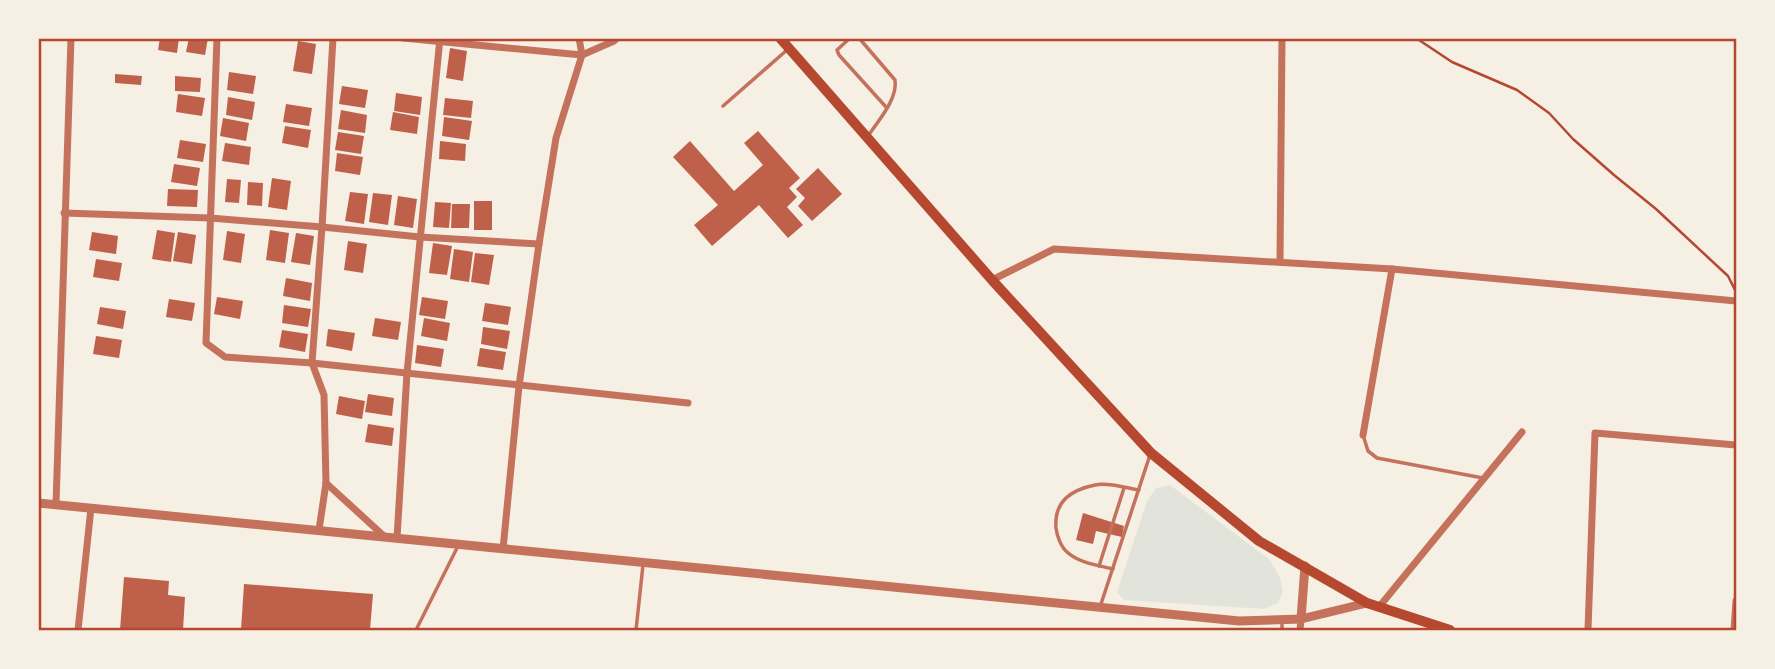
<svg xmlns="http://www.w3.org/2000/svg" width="1775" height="669" viewBox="0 0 1775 669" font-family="'Alegreya Sans',sans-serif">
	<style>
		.green { fill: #e2e4dc }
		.building { fill: #bf614a }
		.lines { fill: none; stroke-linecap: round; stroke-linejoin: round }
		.path { stroke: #b5482f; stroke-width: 2.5 }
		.service { stroke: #c5725c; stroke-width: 3.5 }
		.minor { stroke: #c5725c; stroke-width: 7 }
		.tertiary { stroke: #c5725c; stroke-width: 9 }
		.secondary { stroke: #b5482f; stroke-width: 10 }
		.neatline { fill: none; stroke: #b5482f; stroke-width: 2.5 }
	</style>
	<rect width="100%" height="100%" fill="#f6efe4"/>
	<path class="green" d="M1170,485L1270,560L1280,578L1283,591L1278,603L1264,609L1124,600L1117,592L1147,501L1156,488Z"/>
	<g class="building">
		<path d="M160,38H179L177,53L158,50Z"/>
		<path d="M189,38H208L205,55L186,52Z"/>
		<path d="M298,41L316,44L312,74L293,71Z"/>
		<path d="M450,48L467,51L463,81L446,78Z"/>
		<path d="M229,72L256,76L253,94L227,90Z"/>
		<path d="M115,74L142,76L141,85L115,83Z"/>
		<path d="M175,76L201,78L200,92L175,91Z"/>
		<path d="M342,86L368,90L365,108L339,104Z"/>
		<path d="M396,93L422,97L420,115L394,111Z"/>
		<path d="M178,94L205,98L202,116L176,112Z"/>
		<path d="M228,97L255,102L252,120L226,115Z"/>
		<path d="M445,98L473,101L471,118L443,115Z"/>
		<path d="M286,104L312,108L309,126L283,122Z"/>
		<path d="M341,110L367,115L365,133L338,129Z"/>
		<path d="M393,112L419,117L417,134L390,130Z"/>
		<path d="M444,117L472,121L469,140L442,136Z"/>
		<path d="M223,118L249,123L246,141L220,136Z"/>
		<path d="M285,126L311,130L308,148L282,143Z"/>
		<path d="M758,131L800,178L789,188L797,197L787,207L803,225L788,238L759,205L712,246L694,225L718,205L673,157L690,141L734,191L763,165L744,143Z"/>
		<path d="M338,132L364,136L361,154L335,150Z"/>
		<path d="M180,140L206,144L203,162L177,158Z"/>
		<path d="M440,141L466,144L465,161L439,159Z"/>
		<path d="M225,143L251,147L249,165L222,161Z"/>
		<path d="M337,153L363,157L360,175L335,171Z"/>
		<path d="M174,164L200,168L197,186L171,182Z"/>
		<path d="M818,168L842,194L812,221L798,206L805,198L796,189Z"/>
		<path d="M272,178L291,181L287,210L268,207Z"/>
		<path d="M227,179L241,180L239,203L225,202Z"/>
		<path d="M248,182L263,183L262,206L247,205Z"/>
		<path d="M168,189L198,190L197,207L167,206Z"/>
		<path d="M350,192L368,194L364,224L345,221Z"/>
		<path d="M373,193L392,195L388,225L369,222Z"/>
		<path d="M398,196L417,199L413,228L394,225Z"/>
		<rect x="474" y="201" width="18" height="29"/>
		<path d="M435,202L451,203L449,228L433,227Z"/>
		<path d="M452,204H470L469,228H451Z"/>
		<path d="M157,230L175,233L171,262L152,259Z"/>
		<path d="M270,230L289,233L285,263L266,260Z"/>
		<path d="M227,231L245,234L241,263L223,260Z"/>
		<path d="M92,232L118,236L116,254L89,250Z"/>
		<path d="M178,232L196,235L192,264L173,261Z"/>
		<path d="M296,233L314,236L310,265L291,262Z"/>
		<path d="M348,241L367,244L363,273L344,270Z"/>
		<path d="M433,243L452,246L447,275L429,273Z"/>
		<path d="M454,249L473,252L469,282L450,279Z"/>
		<path d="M475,253L494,255L489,285L471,282Z"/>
		<path d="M96,259L122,263L119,281L93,277Z"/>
		<path d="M286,278L312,283L310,301L283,296Z"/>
		<path d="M217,297L243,301L240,319L214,314Z"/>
		<path d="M422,297L448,301L445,319L419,315Z"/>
		<path d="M169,299L195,303L192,321L166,317Z"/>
		<path d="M485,303L511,307L508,325L482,321Z"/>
		<path d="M284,305L311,309L308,327L282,323Z"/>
		<path d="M100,307L126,311L123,329L97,324Z"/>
		<path d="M375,318L401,322L398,340L372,336Z"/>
		<path d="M424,318L450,323L447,341L421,336Z"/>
		<path d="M483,327L510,331L507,349L481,344Z"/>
		<path d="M328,329L355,333L352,351L326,346Z"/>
		<path d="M282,330L308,334L305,352L279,347Z"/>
		<path d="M96,336L122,340L119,358L93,354Z"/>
		<path d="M417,345L444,349L441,367L415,363Z"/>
		<path d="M480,348L506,352L503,370L477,366Z"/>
		<path d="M368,394L394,398L392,416L365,412Z"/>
		<path d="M339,396L365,401L362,419L336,414Z"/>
		<path d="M368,424L394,428L392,446L365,442Z"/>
		<path d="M1083,513L1124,526L1122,537L1096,531L1093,544L1076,540Z"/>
		<path d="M124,577L169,581L168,595L185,597L183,630H120Z"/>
		<path d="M244,584L373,594L370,630H241Z"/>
	</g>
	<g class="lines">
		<path class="path" d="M1416,38L1452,62L1517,90L1549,113L1573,139L1614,175L1656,209L1728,276L1736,292"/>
		<g class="service">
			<path d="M850,38L837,50L839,55L886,107"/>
			<path d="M859,38L895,80C898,99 878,121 868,136"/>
			<path d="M723,106L787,50"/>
			<path d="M1363,435L1368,451L1377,458L1483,478"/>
			<path d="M1099,566L1124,488"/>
			<path d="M1113,569C1097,565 1079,563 1067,552C1061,547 1057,536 1056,528C1054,501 1071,490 1095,485C1108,482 1126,488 1139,490"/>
			<path d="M1100,607L1150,455"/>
			<path d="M416,630L458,546"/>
			<path d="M636,630L643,565"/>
			<path d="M1282,630V622"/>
		</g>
		<g class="minor">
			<path d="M217,38L206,343L225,357L312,363L688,403"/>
			<path d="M403,38L582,55L614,41L617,38"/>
			<path d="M64,213L210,218L322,227L420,237L539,244"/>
			<path d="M1280,262L1282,38"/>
			<path d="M992,280L1054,249L1392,269L1736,301"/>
			<path d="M1363,435L1392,269"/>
			<path d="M326,483L385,537"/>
			<path d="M56,504L71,38"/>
			<path d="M319,530L326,483L324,395L312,363L322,227L333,38"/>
			<path d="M397,538L407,373L440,38"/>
			<path d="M503,549L519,386L539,244L556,138L582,55L579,38"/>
			<path d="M1379,607L1522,432"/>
			<path d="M78,630L91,508"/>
			<path d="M1300,630L1301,619"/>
			<path d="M1588,630L1595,433L1736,445"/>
			<path d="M1734,630L1736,601"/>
		</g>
		<g class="tertiary">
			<path d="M38,503L1239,621L1301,619L1367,603"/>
			<path d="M1301,619L1305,566"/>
		</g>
		<path class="secondary" d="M780,38L992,280L1151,453L1259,541L1367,603L1450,630"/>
	</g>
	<rect width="1775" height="669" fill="none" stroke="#f6efe4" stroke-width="80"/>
	<rect x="40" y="40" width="1695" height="589" class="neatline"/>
</svg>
